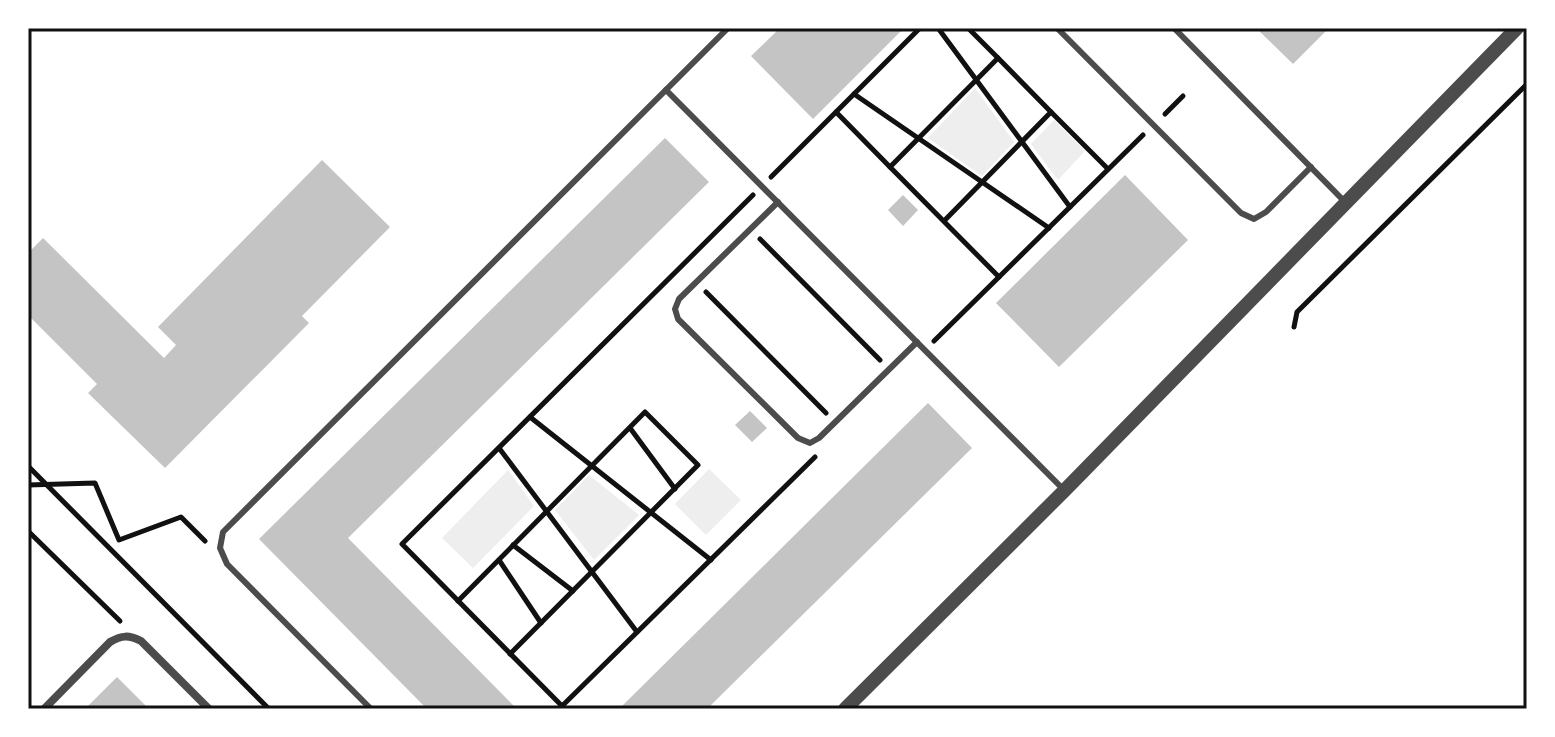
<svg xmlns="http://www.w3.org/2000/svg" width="1555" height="737" viewBox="0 0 1555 737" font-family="Montserrat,sans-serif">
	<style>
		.green { fill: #eee }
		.building { fill: #c4c4c4 }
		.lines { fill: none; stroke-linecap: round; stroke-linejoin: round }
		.path { stroke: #111; stroke-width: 5 }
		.service { stroke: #4c4c4c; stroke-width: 6 }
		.minor { stroke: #4c4c4c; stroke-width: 8 }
		.tertiary { stroke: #4c4c4c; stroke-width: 14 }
		.neatline { fill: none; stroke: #111; stroke-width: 3 }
	</style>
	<rect width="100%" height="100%" fill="#fff"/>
	<g class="green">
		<path d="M975,88L1014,142L982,176L928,138Z"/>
		<path d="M1054,120L1085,151L1058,180L1031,144Z"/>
		<path d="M709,469L741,500L706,535L675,504Z"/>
		<path d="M508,470L534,506L473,568L442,538Z"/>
		<path d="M589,475L639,515L594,560L555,510Z"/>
	</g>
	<g class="building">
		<path d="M780,28H904L813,119L751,56Z"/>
		<path d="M1256,28H1329L1293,64Z"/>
		<path d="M665,138L709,182L348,538L514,706L511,709H427L259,539Z"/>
		<path d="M322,160L390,227L302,316L309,323L165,468L88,393L97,384L31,318L28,320V253L43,238L164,358L176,345L158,327Z"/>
		<path d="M1125,175L1188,240L1059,367L996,303Z"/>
		<path d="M903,195L918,210L903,226L888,210Z"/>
		<path d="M928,403L972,448L707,709H619Z"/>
		<path d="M750,411L767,428L752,442L735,425Z"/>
		<path d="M117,677L149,709H85Z"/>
	</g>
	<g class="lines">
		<g class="path">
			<path d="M938,28L1070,207"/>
			<path d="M968,28L998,58"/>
			<path d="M854,94L1049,228"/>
			<path d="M836,112L890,167"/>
			<path d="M1051,112L1108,169"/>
			<path d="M1165,114L1183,96"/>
			<path d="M771,177L920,28"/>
			<path d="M944,221L1051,112L998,58L890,167L999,277"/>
			<path d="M760,239L880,360"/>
			<path d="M706,292L826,413"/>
			<path d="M1294,327L1297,312L1527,84"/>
			<path d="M934,341L1143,135"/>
			<path d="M530,417L711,560"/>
			<path d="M630,428L675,489"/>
			<path d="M499,448L637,632"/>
			<path d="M28,466L269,709"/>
			<path d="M28,485L95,483L119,540L181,517L205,541"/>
			<path d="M28,531L120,621"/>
			<path d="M513,545L573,591"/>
			<path d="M499,560L541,623"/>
			<path d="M458,601L645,412L698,465L510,654"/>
			<path d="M562,706L402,544L753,195"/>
			<path d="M559,709L815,457"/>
		</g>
		<g class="service">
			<path d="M1057,28L1241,213L1254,219L1266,212L1311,167"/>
			<path d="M1174,28L1345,202"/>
			<path d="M666,90L1064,490"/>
			<path d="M778,202L679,299L675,309L678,319L798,438L810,443L819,438L917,342"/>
			<path d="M371,709L227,564L220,548L223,532L728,28"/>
		</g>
		<path class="minor" d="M44,709L110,642C122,635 129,635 141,641L209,709"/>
		<path class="tertiary" d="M845,709L1064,491L1517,28"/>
	</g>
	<rect width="1555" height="737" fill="none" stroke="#ffffff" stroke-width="60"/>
	<rect x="30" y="30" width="1495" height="677" class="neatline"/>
</svg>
